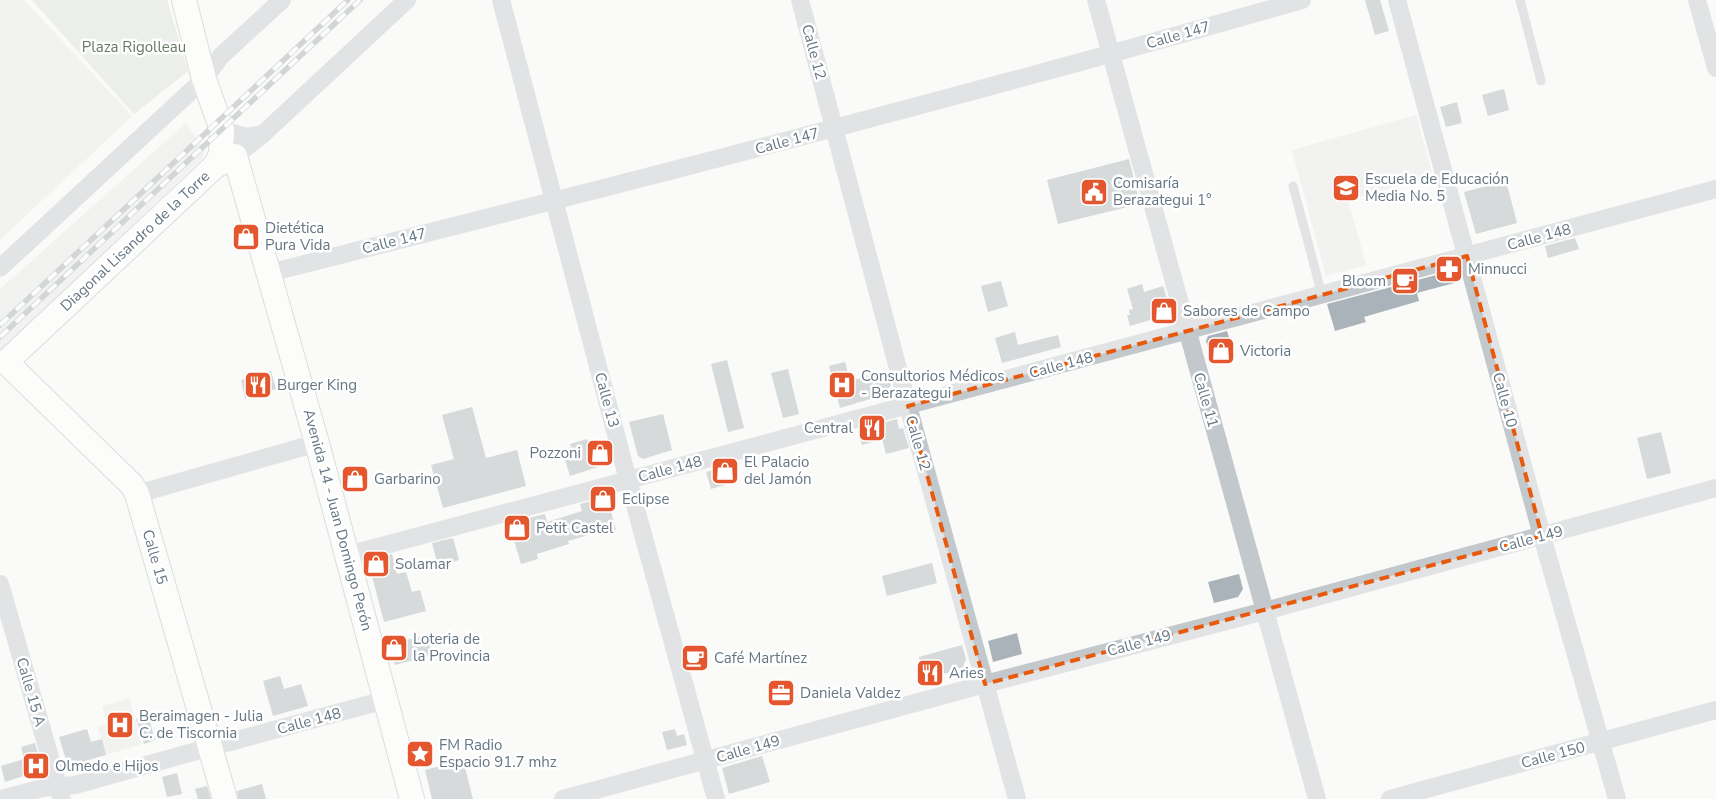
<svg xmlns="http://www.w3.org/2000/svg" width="1716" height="799" viewBox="0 0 1716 799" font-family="'Nunito Sans',sans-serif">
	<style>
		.built { fill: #e8e9e9 }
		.green { fill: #dadfd7 }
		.building { fill: #aab3b9 }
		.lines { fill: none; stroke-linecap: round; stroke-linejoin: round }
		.secondary-casing { stroke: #b3babf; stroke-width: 26 }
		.lane { stroke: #c3c8cc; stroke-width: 9 }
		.street { stroke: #c3c8cc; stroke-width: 18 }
		.secondary { stroke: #fff; stroke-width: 24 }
		.rail-casing { stroke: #a2aab0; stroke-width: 5.5 }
		.rail { stroke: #fff; stroke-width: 4; stroke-dasharray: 11; stroke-linecap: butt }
		.marked { fill: none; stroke: #e8590c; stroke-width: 4; stroke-dasharray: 10 6; stroke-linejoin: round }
		.labels { text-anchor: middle; stroke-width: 5; stroke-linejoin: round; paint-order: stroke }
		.street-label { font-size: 15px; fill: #657683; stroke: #fff }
		.park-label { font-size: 15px; fill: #687a64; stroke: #fff }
		.poi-label { font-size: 15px; fill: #657683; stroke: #fff; text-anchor: start }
	</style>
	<rect width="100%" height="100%" fill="#fafaf8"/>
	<g class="built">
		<path d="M0,0H24L132,116L0,240Z"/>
		<path d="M1416,115L1433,176L1348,200L1366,265L1326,276L1292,150Z"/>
		<path d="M186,123L204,150L203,158L0,351V289Z"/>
		<path d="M129,698L142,744L106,755L98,727L107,724L102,706Z"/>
	</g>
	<path class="green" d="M32,0H167L188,71L134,114Z"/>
	<g class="building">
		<path d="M1365,0H1380L1389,31L1375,35Z"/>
		<path d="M1504,89L1509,110L1488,116L1482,95Z"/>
		<path d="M1457,102L1462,123L1446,127L1440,107Z"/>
		<path d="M1129,159L1140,204L1058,224L1047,180Z"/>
		<path d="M1506,181L1517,223L1476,234L1464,192Z"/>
		<path d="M1575,238L1579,249L1548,258L1545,246Z"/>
		<path d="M1455,270L1458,282L1417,293L1419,301L1364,317L1366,322L1335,331L1327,304Z"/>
		<path d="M1001,281L1008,306L988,312L981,286Z"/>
		<path d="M1142,284L1144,292L1163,286L1170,308L1164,316L1130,326L1127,315H1130L1129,310L1133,309L1127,289Z"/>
		<path d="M1227,331L1235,356L1212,363L1206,341L1208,336Z"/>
		<path d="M1015,332L1018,345L1058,335L1061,347L1002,363L995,338Z"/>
		<path d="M727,360L744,428L728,432L711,364Z"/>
		<path d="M845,362L850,381L887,371L891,384L887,394L840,408L829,366Z"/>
		<path d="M788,369L799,414L783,418L771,373Z"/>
		<path d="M271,371L276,389L245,398L241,380Z"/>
		<path d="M472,407L486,458L517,450L526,486L443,508L431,465L454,459L442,415Z"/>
		<path d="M663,414L672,450L643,459L638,456L629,422Z"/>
		<path d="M897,419L899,429L903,428L909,448L886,454L882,439L862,445L858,430Z"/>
		<path d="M1661,432L1671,473L1647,479L1637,438Z"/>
		<path d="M587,439L590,448L605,444L610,458L607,464L570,476L562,450L571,447L570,444Z"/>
		<path d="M727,466L732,483L711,489L706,472Z"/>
		<path d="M607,497L616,530L604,534L603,531L568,541L569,544L537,554L538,559L521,564L509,523L545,514L547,522L582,511L580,504Z"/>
		<path d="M453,538L459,560L438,566L432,543Z"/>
		<path d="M392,554L397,574L406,572L412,592L420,590L426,611L384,622L368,561Z"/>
		<path d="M932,563L937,583L887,596L882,576Z"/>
		<path d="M1239,574L1243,589L1238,597L1214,603L1208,582Z"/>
		<path d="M1017,633L1022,654L993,662L988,641Z"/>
		<path d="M427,635L432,655L395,665L389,644Z"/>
		<path d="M962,645L966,659L962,669L925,679L919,657Z"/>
		<path d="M280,676L284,689L301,684L308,706L273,716L263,681Z"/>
		<path d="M787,682L792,700L776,705L771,687Z"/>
		<path d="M148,715L155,740L144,744L136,719Z"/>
		<path d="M87,729L91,742L102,739L106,755L68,766L59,737Z"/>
		<path d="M675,729L677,736L684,734L687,745L667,750L662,732Z"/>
		<path d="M35,743L41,765L36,772L5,782L1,766L24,759L21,747Z"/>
		<path d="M762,756L770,782L729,794L722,768Z"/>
		<path d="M463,760L473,799H432L425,770Z"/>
		<path d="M177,773L182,794L167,797L162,777Z"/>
		<path d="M262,784L266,799H238L237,791Z"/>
		<path d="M207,786L211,799H198L195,789Z"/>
	</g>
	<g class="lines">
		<g class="secondary-casing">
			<g id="secondary">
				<path d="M184,0L204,79L222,130L221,154L215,166"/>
				<path d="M225,799L137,494L132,485L6,362L215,166L235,156L317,443L412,799"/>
			</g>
		</g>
		<g class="lane">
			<path d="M1520,0L1541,81"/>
			<path d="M1293,186L1322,295"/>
		</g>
		<g class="street">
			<path d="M501,0L628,480L716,799"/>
			<path d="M800,0L908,406L1017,799"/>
			<path d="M1096,0L1317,799"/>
			<path d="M1397,0L1542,536L1617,799"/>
			<path d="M1697,0L1716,68"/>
			<path d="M222,130L246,137L263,134"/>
			<path d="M235,156L263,134L407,0"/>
			<path d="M0,268L204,79L221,56L282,0"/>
			<path d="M269,273C614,186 959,98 1302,0"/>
			<path d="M137,494L317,443"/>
			<path d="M348,555L1716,189"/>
			<path d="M0,584L62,799"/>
			<path d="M1,799L43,788L75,785L211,747L385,700"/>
			<path d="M563,799L985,684L1265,611L1716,488"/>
			<path d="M1390,799L1716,710"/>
		</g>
		<use href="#secondary" class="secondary"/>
		<g class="rail-casing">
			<g id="rail">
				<path d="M0,325L348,0"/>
				<path d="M0,337L360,0"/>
			</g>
		</g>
		<use href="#rail" class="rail"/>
	</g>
	<path d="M0 0H1716V799H0ZM1467,256L1542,536L985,684L908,406Z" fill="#fafaf8" fill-opacity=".55" fill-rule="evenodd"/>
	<path class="marked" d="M1467,256L1542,536L985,684L908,406Z"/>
	<defs>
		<g id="school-square" transform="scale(1.4375)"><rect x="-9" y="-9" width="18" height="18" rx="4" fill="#e4572e" stroke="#fff"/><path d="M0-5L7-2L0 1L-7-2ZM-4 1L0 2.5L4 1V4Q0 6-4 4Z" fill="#fff"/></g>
		<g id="civic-square" transform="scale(1.4375)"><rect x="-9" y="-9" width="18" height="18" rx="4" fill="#e4572e" stroke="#fff"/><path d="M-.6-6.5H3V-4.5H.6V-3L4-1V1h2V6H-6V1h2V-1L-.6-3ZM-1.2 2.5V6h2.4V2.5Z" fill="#fff"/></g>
		<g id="shop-square" transform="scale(1.4375)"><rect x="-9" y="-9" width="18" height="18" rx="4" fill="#e4572e" stroke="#fff"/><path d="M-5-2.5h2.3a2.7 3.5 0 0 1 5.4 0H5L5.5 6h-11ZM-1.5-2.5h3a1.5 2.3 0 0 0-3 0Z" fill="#fff"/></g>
		<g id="pharmacy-square" transform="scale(1.4375)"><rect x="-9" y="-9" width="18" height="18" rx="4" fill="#e4572e" stroke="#fff"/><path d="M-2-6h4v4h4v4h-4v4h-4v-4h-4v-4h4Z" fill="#fff"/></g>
		<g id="cafe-square" transform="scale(1.4375)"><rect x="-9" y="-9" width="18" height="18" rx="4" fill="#e4572e" stroke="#fff"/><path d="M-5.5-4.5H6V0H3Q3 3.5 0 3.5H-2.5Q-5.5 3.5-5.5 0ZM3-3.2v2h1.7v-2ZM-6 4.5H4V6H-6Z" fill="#fff"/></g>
		<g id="restaurant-square" transform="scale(1.4375)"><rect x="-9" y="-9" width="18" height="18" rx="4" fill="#e4572e" stroke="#fff"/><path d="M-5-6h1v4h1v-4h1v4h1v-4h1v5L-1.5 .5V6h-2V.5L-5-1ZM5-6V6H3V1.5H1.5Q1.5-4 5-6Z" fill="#fff"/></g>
		<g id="hospital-square" transform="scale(1.4375)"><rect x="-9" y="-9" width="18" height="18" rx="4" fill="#e4572e" stroke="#fff"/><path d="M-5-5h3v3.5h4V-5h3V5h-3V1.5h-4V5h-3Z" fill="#fff"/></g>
		<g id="office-square" transform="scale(1.4375)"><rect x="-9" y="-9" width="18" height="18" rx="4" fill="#e4572e" stroke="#fff"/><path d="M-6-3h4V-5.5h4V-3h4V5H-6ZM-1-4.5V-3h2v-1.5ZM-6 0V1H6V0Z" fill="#fff"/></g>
		<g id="sight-square" transform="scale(1.4375)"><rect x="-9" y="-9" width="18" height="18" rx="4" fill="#e4572e" stroke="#fff"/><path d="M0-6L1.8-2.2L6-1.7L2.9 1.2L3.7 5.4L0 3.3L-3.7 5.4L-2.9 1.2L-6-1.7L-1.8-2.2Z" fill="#fff"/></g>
	</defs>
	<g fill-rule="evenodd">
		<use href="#school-square" x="1346" y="188"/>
		<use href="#civic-square" x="1094" y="192"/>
		<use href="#shop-square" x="246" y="237"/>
		<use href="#pharmacy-square" x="1449" y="269"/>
		<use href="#cafe-square" x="1405" y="281"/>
		<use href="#shop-square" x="1164" y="311"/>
		<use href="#shop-square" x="1221" y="351"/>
		<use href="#restaurant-square" x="258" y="385"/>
		<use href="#hospital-square" x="842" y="385"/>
		<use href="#restaurant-square" x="872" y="428"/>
		<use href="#shop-square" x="600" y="453"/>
		<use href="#shop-square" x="725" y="471"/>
		<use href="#shop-square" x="355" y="479"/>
		<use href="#shop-square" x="603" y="499"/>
		<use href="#shop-square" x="517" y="528"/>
		<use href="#shop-square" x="376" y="564"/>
		<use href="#shop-square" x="394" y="648"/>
		<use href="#cafe-square" x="695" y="658"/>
		<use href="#restaurant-square" x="930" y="673"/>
		<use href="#office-square" x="781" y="693"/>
		<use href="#hospital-square" x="120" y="725"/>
		<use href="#sight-square" x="420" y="754"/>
		<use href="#hospital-square" x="36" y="766"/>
	</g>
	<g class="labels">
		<g class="street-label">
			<text transform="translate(1178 35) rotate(-16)" y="5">Calle 147</text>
			<text transform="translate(814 52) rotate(75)" y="5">Calle 12</text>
			<text transform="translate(787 141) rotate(-15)" y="5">Calle 147</text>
			<text transform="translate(1539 237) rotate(-15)" y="5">Calle 148</text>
			<text transform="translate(135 241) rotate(-43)" y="5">Diagonal Lisandro de la Torre</text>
			<text transform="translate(394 241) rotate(-14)" y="5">Calle 147</text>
			<text transform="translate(1061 365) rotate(-15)" y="5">Calle 148</text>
			<text transform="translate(607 400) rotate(75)" y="5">Calle 13</text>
			<text transform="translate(1206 400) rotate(74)" y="5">Calle 11</text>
			<text transform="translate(1505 400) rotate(75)" y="5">Calle 10</text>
			<text transform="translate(918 443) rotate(74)" y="5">Calle 12</text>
			<text transform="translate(670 469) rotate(-15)" y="5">Calle 148</text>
			<text transform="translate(338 520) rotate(75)" y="5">Avenida 14 - Juan Domingo Perón</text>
			<text transform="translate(1531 539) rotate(-15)" y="5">Calle 149</text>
			<text transform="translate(155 557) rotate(74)" y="5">Calle 15</text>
			<text transform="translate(1139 643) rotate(-15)" y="5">Calle 149</text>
			<text transform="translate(31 692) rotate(74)" y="5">Calle 15 A</text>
			<text transform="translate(309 721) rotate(-15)" y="5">Calle 148</text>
			<text transform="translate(748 749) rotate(-16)" y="5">Calle 149</text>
			<text transform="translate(1553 755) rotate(-15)" y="5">Calle 150</text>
		</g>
		<g class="park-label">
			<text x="134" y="52">Plaza Rigolleau</text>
		</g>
		<g class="poi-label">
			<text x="1365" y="184">Escuela de Educación<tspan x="1365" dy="17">Media No. 5</tspan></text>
			<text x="1113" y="188">Comisaría<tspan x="1113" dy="17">Berazategui 1°</tspan></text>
			<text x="265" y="233">Dietética<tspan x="265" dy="17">Pura Vida</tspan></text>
			<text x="1468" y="274">Minnucci</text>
			<text x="1386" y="286" text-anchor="end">Bloom</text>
			<text x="1183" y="316">Sabores de Campo</text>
			<text x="1240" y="356">Victoria</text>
			<text x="861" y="381">Consultorios Médicos<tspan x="861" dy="17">- Berazategui</tspan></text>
			<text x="277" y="390">Burger King</text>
			<text x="853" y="433" text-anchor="end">Central</text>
			<text x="581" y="458" text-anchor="end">Pozzoni</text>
			<text x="744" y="467">El Palacio<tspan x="744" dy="17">del Jamón</tspan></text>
			<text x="374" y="484">Garbarino</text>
			<text x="622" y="504">Eclipse</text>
			<text x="536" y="533">Petit Castel</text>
			<text x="395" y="569">Solamar</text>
			<text x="413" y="644">Loteria de<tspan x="413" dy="17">la Provincia</tspan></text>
			<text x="714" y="663">Café Martínez</text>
			<text x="949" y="678">Aries</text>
			<text x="800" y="698">Daniela Valdez</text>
			<text x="139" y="721">Beraimagen - Julia<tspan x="139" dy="17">C. de Tiscornia</tspan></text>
			<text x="439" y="750">FM Radio<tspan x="439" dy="17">Espacio 91.7 mhz</tspan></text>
			<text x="55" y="771">Olmedo e Hijos</text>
		</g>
	</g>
</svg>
